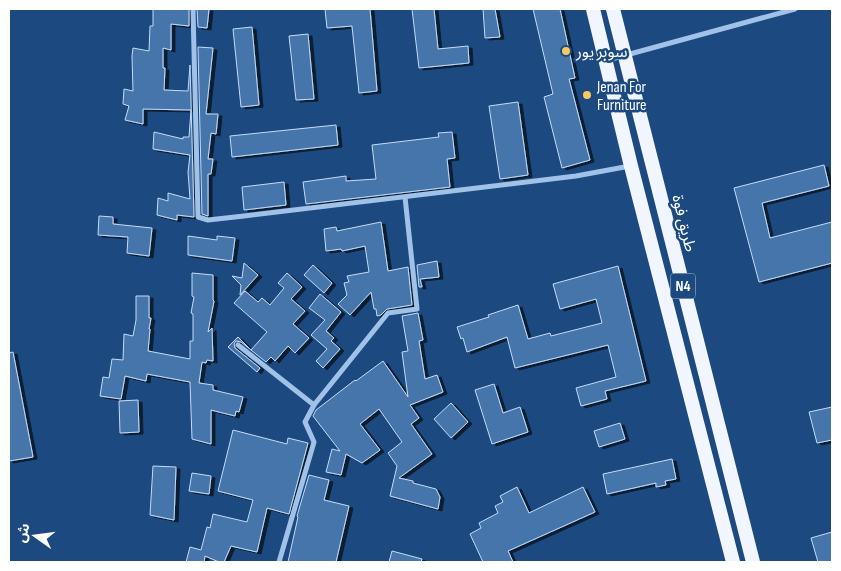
<svg xmlns="http://www.w3.org/2000/svg" width="841" height="571" viewBox="0 0 841 571" font-family="'Sofia Sans Condensed','Noto Sans Arabic',sans-serif">
	<style>
		.building { fill: #4474aa; stroke: #c4dcf7; filter: url(#shadow) }
		.lines { fill: none; stroke-linecap: round; stroke-linejoin: round }
		.minor { stroke: #a0c2e9; stroke-width: 5 }
		.trunk { stroke: #f1f6fe; stroke-width: 14 }
		.poi-dot { fill: #fac95d; stroke: #1c4a80; stroke-width: 2 }
		.labels { text-anchor: middle; stroke-width: 5; stroke-linejoin: round; paint-order: stroke }
		.shield { fill: #1c4a80; stroke: #bbc9d9; stroke-width: 1 }
		.shield-label { font-size: 15px; font-weight: bold; fill: #fff }
		.poi-label { font-size: 16px; fill: #fff; stroke: #1c4a80; text-anchor: start }
		.street-label { font-size: 16px; fill: #fff; stroke: #1c4a80 }
	</style>
	<defs>
		<filter id="shadow"><feDropShadow dx="4" dy="2" stdDeviation="0" flood-color="#0009"/></filter>
	</defs>
	<rect width="100%" height="100%" fill="#1c4a80"/>
	<g class="building">
		<path d="M153,9H189V26L171,24V50L163,48V68H165L164,90L188,91L190,65L194,217L177,215V220L157,215L158,198L168,201V193L190,199L188,172L190,155L153,149L154,132L183,139V137H189L191,110L143,109V124L125,120L129,106L123,104L124,89L133,91L132,56L133,48L149,51L150,26H153Z"/>
		<path d="M197,9H209L207,28L198,27Z"/>
		<path d="M325,9H370L377,91L359,93L352,26L327,28Z"/>
		<path d="M412,9H434L438,49L468,46L469,63L419,68Z"/>
		<path d="M483,9H495L500,37L485,38Z"/>
		<path d="M533,9H560L575,78L569,79L590,160L562,168L544,97L553,94Z"/>
		<path d="M252,27L259,105L241,107L233,29Z"/>
		<path d="M308,34L314,99L296,100L289,36Z"/>
		<path d="M198,47L213,48L206,114H218L216,134L211,133L208,159H213L211,174H208V216L202,214Z"/>
		<path d="M518,102L528,175L500,179L489,106Z"/>
		<path d="M336,125L338,145L232,157L230,136Z"/>
		<path d="M452,132L455,158L447,159L450,187L306,204L303,182L346,176V181L376,179L372,145L439,137L438,133Z"/>
		<path d="M824,165L829,186L762,203L770,238L832,222V263L759,282L734,188Z"/>
		<path d="M284,182L286,205L244,210L242,187Z"/>
		<path d="M99,216L113,217V224L152,228L149,256L127,253L128,237L98,235Z"/>
		<path d="M381,222L388,271L408,267L412,305L387,309L381,315L377,316L376,309H374L371,292L350,315L338,304L347,295L344,283L349,282L347,276L369,272L365,246L342,251L341,249L326,251L324,229L336,227L337,231Z"/>
		<path d="M188,236L217,240V236L235,238L232,261L188,255Z"/>
		<path d="M437,261L439,277L420,279L422,287H419L417,265Z"/>
		<path d="M244,263L258,275L240,295L241,285L232,276L242,278Z"/>
		<path d="M313,265L332,283L324,293L304,275Z"/>
		<path d="M618,266L646,381L605,391L607,399L581,406L576,388L616,377L608,345L515,368L507,337L467,352L463,338L461,339L457,327L489,317L488,315L518,305L528,339L550,333L551,336L602,323L596,299L560,309L553,284Z"/>
		<path d="M192,273L213,275V300L214,301L208,332L212,328L213,361L207,360L206,363L202,362L199,383L213,385V390L243,397L239,412L236,411L235,416L211,410V444L192,439L190,382L147,374L146,381L125,376L121,399L100,396L103,377L109,378L112,359L123,360L124,334L133,336L136,320V296H149V318H151L149,329H150L148,351L190,359V341H193V314L191,313L194,297L192,296Z"/>
		<path d="M287,273L302,287L291,299L305,311L293,324L309,338L295,353L288,346L275,361L271,357L266,362L241,342L236,341L234,344L235,348L260,368L257,372L228,347L238,337L251,350L267,332L234,303L245,291L258,302L262,298L270,305L284,288L278,283Z"/>
		<path d="M320,294L341,312L326,331L334,338L331,341L340,349L323,368L316,361L327,349L311,335L325,320L309,308Z"/>
		<path d="M418,313L423,340L419,341L425,379L437,375L443,392L410,405L419,418L411,424L432,454L399,478L413,481V483L436,489L440,497L438,509L390,496L397,466L388,453L402,442L379,409L360,424L380,450L362,463L346,454L341,475L326,472L332,449L340,451L313,416L316,410L355,380L356,381L383,361L408,397L402,352L408,351L402,316Z"/>
		<path d="M13,352L33,457L9,461V353Z"/>
		<path d="M494,384L503,413L520,407L528,432L492,444L475,390Z"/>
		<path d="M138,400L139,432L120,433L119,401Z"/>
		<path d="M451,403L468,422L451,438L434,419Z"/>
		<path d="M832,407V440L817,443L809,412Z"/>
		<path d="M620,423L625,439L599,447L594,431Z"/>
		<path d="M233,430L287,444L288,438L308,443L289,514L267,508L257,552L231,546L224,562H219L205,556L204,562H186L190,547L201,550L207,527L210,528L213,514L247,522L253,500L218,491Z"/>
		<path d="M672,459L676,479L665,481L666,485L656,487V483L607,494L603,474Z"/>
		<path d="M153,466L176,467L174,520L150,515Z"/>
		<path d="M192,473L211,476L209,494L189,491Z"/>
		<path d="M309,475L329,480L324,500L349,506L336,562H288L298,517L297,516Z"/>
		<path d="M517,487L529,513L583,487L595,512L508,551L513,562H483L470,534L481,528L479,523L498,513L495,506L503,502L500,496Z"/>
		<path d="M832,532V562H818L811,538Z"/>
		<path d="M392,551L422,559L421,562H389Z"/>
	</g>
	<g class="lines">
		<g class="minor">
			<path d="M193,9L198,217L208,220L244,216L576,176L630,166"/>
			<path d="M608,60L795,9"/>
			<path d="M238,345L314,405L388,313L417,309L405,197"/>
			<path d="M279,562L314,442L305,422L314,405"/>
		</g>
		<g class="trunk">
			<path d="M593,9L631,166L733,562"/>
			<path d="M613,9L753,562"/>
		</g>
	</g>
	<g class="poi-dot">
		<circle cx="566" cy="51" r="5"/>
		<circle cx="587" cy="95" r="5"/>
	</g>
	<g class="labels">
		<rect class="shield" x="670.5" y="273.5" width="25" height="25" rx="4"/>
		<g class="shield-label">
			<text x="683" y="291">N4</text>
		</g>
		<g class="poi-label">
			<text x="576" y="57">سوبر يور</text>
			<text x="597" y="92">Jenan For<tspan x="597" dy="18">Furniture</tspan></text>
		</g>
		<g class="street-label">
			<text transform="translate(685 223) rotate(76)" y="6">طريق فوة</text>
		</g>
	</g>
	<rect width="841" height="571" fill="none" stroke="#ffffff" stroke-width="20"/>
	<g transform="translate(35 536) rotate(284)" stroke="#1c4a80" stroke-width="4" paint-order="stroke">
	<path d="M0-4L9 19L0 12L-9 19Z" fill="#ffffff"/>
	<text y="-8" font-size="14" font-weight="bold" text-anchor="middle" fill="#ffffff">ش</text>
	</g>
</svg>
